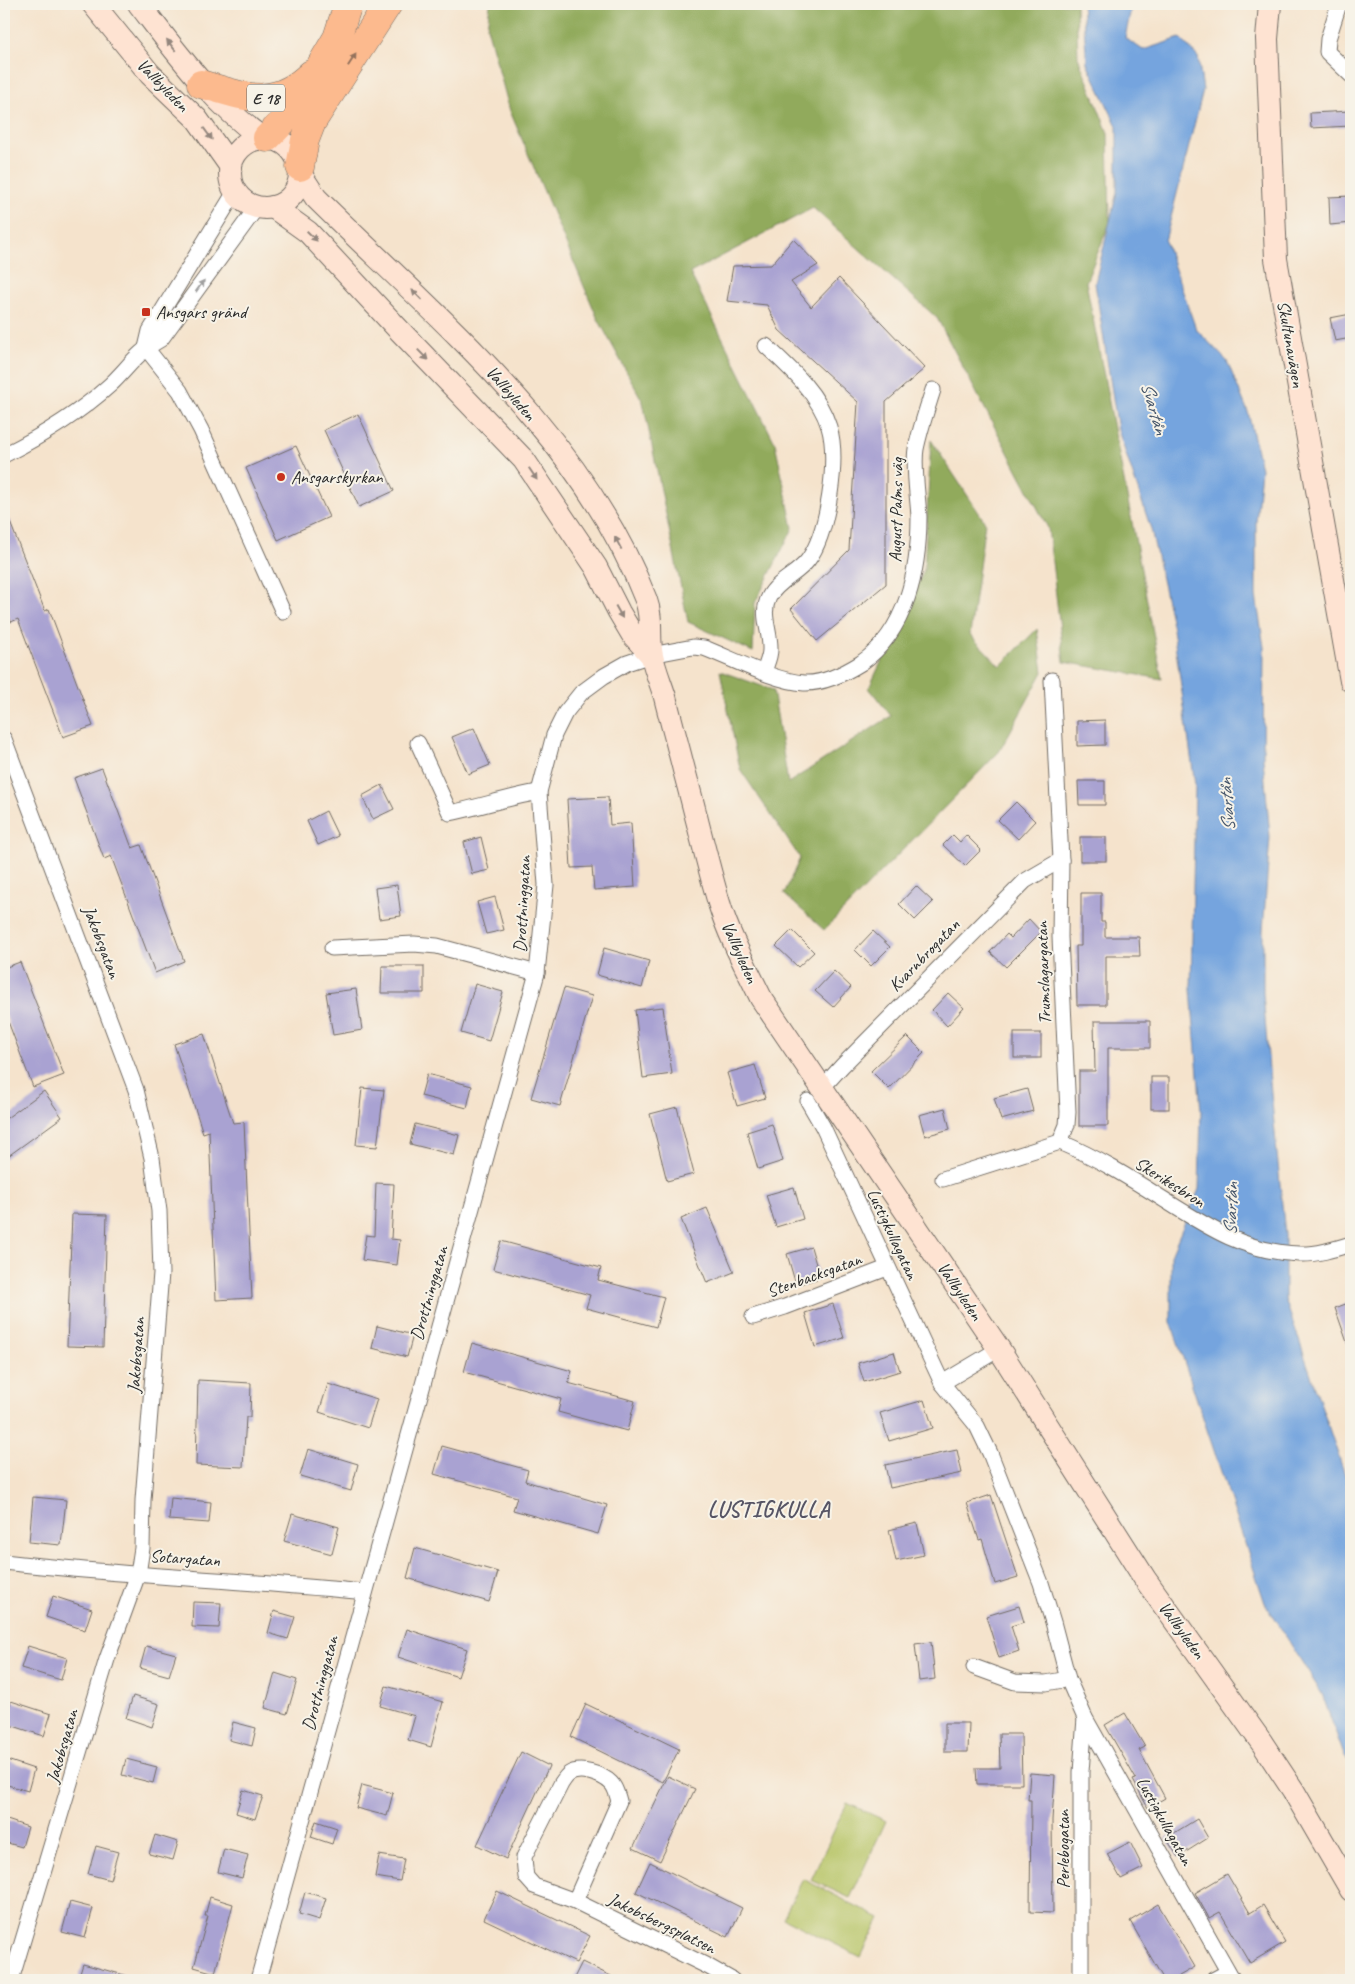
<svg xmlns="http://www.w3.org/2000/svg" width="1355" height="1984" viewBox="0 0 1355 1984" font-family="Caveat,sans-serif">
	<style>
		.green { fill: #b7c567; stroke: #717849 }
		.forest { fill: #91aa5c; stroke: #5e6a44 }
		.water { fill: #75a4de; stroke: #506884 }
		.building { fill: #a9a2d2 }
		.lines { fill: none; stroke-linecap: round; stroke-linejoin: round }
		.street-casing { stroke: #726b63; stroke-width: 17 }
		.secondary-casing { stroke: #726b63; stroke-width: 24 }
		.highway-casing { stroke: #726b63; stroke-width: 29 }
		.street { stroke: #fff; stroke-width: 15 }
		.secondary { stroke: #fee3d2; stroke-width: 22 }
		.highway { stroke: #fcba8e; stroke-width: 28 }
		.oneway { fill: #94877e }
		.oneway2 { fill: #94725c }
		.oneway3 { fill: #a0a0a0 }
		.poi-dot { fill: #c8321e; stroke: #f7f3e8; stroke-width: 2 }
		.labels { text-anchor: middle; stroke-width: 4; stroke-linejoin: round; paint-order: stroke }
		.shield { fill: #f7f3e8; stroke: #686764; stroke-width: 1 }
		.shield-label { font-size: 16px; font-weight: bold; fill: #2b2b2b }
		.street-label { font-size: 18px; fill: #2b2b2b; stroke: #f7f3e8 }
		.poi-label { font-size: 18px; fill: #2b2b2b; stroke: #f7f3e8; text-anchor: start }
		.water-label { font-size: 19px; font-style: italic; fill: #45556a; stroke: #f7f3e8 }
		.district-label { font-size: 22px; font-weight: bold; letter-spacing: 1px; fill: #575565; stroke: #f7f3e8 }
	</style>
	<rect width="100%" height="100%" fill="#f7f3e8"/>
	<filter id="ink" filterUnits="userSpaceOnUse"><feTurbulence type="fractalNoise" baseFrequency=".02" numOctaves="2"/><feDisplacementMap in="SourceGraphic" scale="10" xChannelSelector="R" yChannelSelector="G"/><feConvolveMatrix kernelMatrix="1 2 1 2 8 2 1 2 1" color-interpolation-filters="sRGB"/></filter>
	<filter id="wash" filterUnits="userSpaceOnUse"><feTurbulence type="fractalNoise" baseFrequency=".0096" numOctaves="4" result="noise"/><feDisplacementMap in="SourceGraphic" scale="20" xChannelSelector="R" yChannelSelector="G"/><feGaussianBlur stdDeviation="1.12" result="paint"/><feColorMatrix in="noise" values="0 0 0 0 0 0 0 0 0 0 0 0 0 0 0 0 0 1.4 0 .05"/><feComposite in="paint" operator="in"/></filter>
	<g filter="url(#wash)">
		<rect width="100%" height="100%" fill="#f5e3cc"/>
		<g class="green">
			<path d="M847,1803L886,1821L850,1898L811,1880Z"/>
			<path d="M803,1879L880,1918L861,1957L783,1918Z"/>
		</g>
		<g class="forest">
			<path d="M490,4H1076L1078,57L1108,133L1110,222L1086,282L1162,679L1064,662L1048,528L937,318L813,208L690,273L775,443L793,528L755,603L753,652L688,622L643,402L597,317L510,111L487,27Z"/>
			<path d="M931,440L985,522L970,635L1000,666L1037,629L1043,672L999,752L824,930L784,894L800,858L740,769L720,671L773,690L788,783L891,716L869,688L924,570Z"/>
		</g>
		<path class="water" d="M1082,4H1132L1125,38L1143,50L1180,38L1198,57L1203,90L1165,241L1196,329L1227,361L1248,412L1261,469L1256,523V596L1264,647L1263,758L1270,837L1263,931V993L1270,1082L1285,1235V1299L1345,1475L1351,1486V1763L1344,1755L1322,1694L1265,1603L1171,1322V1255L1199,1189L1201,1111L1191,990L1195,785L1173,629L1151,529L1118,430L1095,283L1117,192V126L1087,63Z"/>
		<g id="blocks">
			<g class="building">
				<path d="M1351,111V126L1311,128L1310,113Z"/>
				<path d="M1351,196V223L1330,225L1329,197Z"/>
				<path d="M793,239L818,265L791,282L811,307L839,278L925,368L886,402V584L817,641L791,609L849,550L858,402L779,330L767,305L727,301L733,266L771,265Z"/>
				<path d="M1351,314V338L1335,341L1330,318Z"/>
				<path d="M358,414L394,491L359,507L324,430Z"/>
				<path d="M296,446L329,517L278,540L246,468Z"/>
				<path d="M4,507L45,611L49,609L93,726L63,737L18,619L11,622L4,602Z"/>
				<path d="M1105,720V745L1077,746V721Z"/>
				<path d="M474,728L490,765L468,774L452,737Z"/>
				<path d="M102,768L132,848L141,845L184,961L155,973L111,856L104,859L74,778Z"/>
				<path d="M1078,781H1105V805H1079Z"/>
				<path d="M382,785L394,809L373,819L362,796Z"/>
				<path d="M608,797L610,825L631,823L635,887L594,890L592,867L571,868L567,799Z"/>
				<path d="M1016,802L1035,821L1018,839L998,820Z"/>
				<path d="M326,811L338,836L318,845L307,821Z"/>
				<path d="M953,835L960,842L966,835L981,850L965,866L943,845Z"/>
				<path d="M481,837L489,870L472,874L464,842Z"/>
				<rect x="1080" y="837" width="26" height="24"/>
				<path d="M397,885L401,916L379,919L375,888Z"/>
				<path d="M916,886L933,902L915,920L899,904Z"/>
				<path d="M1081,893H1101V922H1105V937H1139L1140,956H1106V1005H1077L1076,946H1081Z"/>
				<path d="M495,897L504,930L486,934L477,902Z"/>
				<path d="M1029,919L1041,932L1006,967L990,952L1007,934L1011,938Z"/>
				<path d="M792,930L814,952L798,967L776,946Z"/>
				<path d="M873,931L890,947L871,966L855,950Z"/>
				<path d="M604,948L649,961L642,988L597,975Z"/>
				<path d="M20,962L64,1075L33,1087L4,1011V968Z"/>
				<path d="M382,966H424V993H381Z"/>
				<path d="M834,971L851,987L833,1007L815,991Z"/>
				<path d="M475,984L503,992L489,1041L461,1033Z"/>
				<path d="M564,988L592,996L560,1106L531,1098Z"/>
				<path d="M356,989L362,1030L333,1035L326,993Z"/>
				<path d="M948,993L964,1008L947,1026L932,1010Z"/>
				<path d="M663,1007L672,1074L643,1078L635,1010Z"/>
				<path d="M1094,1021H1150V1048H1108V1126H1079V1071H1095Z"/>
				<rect x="1014" y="1033" width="27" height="25"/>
				<path d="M204,1034L233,1123L244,1122L252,1298L216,1300L209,1131L203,1133L174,1044Z"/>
				<path d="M907,1036L924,1053L889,1089L871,1071Z"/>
				<path d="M755,1065L765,1098L737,1106L727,1073Z"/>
				<path d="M427,1074L472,1086L467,1108L421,1096Z"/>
				<rect x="1151" y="1077" width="18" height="32"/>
				<path d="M362,1088L384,1090L377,1147L356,1145Z"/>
				<path d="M1027,1089L1033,1111L1001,1120L994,1098Z"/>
				<path d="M44,1091L62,1117L4,1159V1120Z"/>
				<path d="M677,1107L694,1174L667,1181L650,1114Z"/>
				<path d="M945,1108L950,1129L925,1136L919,1115Z"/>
				<path d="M415,1124L459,1135L454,1155L410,1144Z"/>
				<path d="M772,1124L783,1161L758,1169L747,1132Z"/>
				<path d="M376,1183L394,1184L391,1239L400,1240L397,1265L362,1260L366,1235L374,1236Z"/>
				<path d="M794,1187L803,1219L776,1227L766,1195Z"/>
				<path d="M707,1208L734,1272L707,1283L681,1219Z"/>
				<path d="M72,1214L107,1215L103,1347L67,1346Z"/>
				<path d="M501,1241L601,1268L598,1280L664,1297L656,1327L586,1308L590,1295L493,1269Z"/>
				<path d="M811,1247L820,1278L796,1285L787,1254Z"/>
				<path d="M1351,1302V1348H1349L1335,1308Z"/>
				<path d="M833,1304L844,1338L815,1347L805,1313Z"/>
				<path d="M377,1326L413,1335L407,1357L372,1348Z"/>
				<path d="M472,1343L572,1371L568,1383L635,1401L627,1431L558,1412L561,1399L464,1372Z"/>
				<path d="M894,1352L900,1371L864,1382L858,1363Z"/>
				<path d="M198,1380L251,1383L250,1417H246L243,1467L196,1465Z"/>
				<path d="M328,1384L377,1399L368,1428L319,1412Z"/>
				<path d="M924,1400L933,1428L889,1441L880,1413Z"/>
				<path d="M442,1446L528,1470L525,1481L607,1505L598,1534L513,1510L517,1497L434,1474Z"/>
				<path d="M308,1449L358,1464L351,1491L300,1476Z"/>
				<path d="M957,1450L962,1473L890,1488L885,1465Z"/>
				<path d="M991,1495L1018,1577L995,1584L982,1539L979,1540L967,1503Z"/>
				<path d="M33,1497L66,1500L61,1545L29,1542Z"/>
				<path d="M171,1498L211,1502L209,1523L169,1520Z"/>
				<path d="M292,1514L339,1527L332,1554L284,1541Z"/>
				<path d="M917,1523L924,1555L896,1561L889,1530Z"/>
				<path d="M415,1548L498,1572L489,1602L407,1578Z"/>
				<path d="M53,1596L92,1609L85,1630L46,1617Z"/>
				<path d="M193,1602L221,1603L219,1628L192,1627Z"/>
				<path d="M1019,1606L1024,1622L1011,1626L1019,1651L999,1658L986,1616Z"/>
				<path d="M274,1611L295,1617L288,1639L268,1633Z"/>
				<path d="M407,1629L467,1649L458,1677L398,1657Z"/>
				<path d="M931,1642L935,1679L919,1681L915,1644Z"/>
				<path d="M28,1646L67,1658L61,1680L21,1668Z"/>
				<path d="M146,1646L176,1654L169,1676L140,1668Z"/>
				<path d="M275,1673L297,1680L287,1714L265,1708Z"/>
				<path d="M386,1686L443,1702L431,1747L408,1740L415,1716L380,1706Z"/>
				<path d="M133,1696L159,1704L152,1727L126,1718Z"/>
				<path d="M11,1701L51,1714L44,1736L4,1723Z"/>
				<path d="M586,1704L679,1749L663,1782L571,1737Z"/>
				<path d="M1125,1713L1145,1747L1139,1750L1165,1798L1148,1808L1133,1780L1136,1779L1105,1725Z"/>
				<path d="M233,1722L256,1728L252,1746L229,1740Z"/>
				<path d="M945,1723H969L968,1752H945Z"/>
				<path d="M999,1734H1021L1022,1784H977L976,1768H1000Z"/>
				<path d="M521,1752L549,1766L506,1859L477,1845Z"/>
				<path d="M4,1759L34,1769L28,1791L4,1784Z"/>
				<path d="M126,1759L157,1767L153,1783L122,1775Z"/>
				<path d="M1030,1773L1055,1775L1052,1820L1053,1913L1030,1912L1031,1800H1028Z"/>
				<path d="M668,1776L695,1789L660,1861L633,1848Z"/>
				<path d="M362,1785L393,1793L387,1816L356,1808Z"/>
				<path d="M243,1790L263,1796L255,1819L236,1813Z"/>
				<path d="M4,1819L28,1827L22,1847L4,1842Z"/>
				<path d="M1197,1819L1208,1838L1178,1857L1166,1838Z"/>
				<path d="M316,1821L337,1828L332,1844L311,1837Z"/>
				<path d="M155,1835L178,1842L173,1860L149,1854Z"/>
				<path d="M1130,1842L1143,1868L1121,1879L1107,1854Z"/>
				<path d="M96,1846L118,1852L110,1880L88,1874Z"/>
				<path d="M224,1849L248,1855L242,1878L218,1872Z"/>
				<path d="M379,1855L404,1859L400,1881L375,1877Z"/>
				<path d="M650,1862L742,1908L728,1937L636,1892Z"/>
				<path d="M1227,1874L1250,1913L1263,1905L1285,1942L1250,1963L1220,1912L1209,1918L1195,1893Z"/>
				<path d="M497,1891L590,1936L576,1963L484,1919Z"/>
				<path d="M305,1892L326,1898L319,1920L299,1914Z"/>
				<path d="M210,1897L233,1904L215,1973L194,1967L208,1916H205Z"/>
				<path d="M70,1902L93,1908L85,1938L62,1932Z"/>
				<path d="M1158,1904L1195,1967L1172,1980H1164L1130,1921Z"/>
				<path d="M582,1962L619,1980H573Z"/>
				<path d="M83,1964L128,1976L127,1980H78Z"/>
			</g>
		</g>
	</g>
	<g filter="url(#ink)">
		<use href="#blocks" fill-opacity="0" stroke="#726b63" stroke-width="1"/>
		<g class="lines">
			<g class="street-casing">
				<g id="street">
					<path d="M1339,4L1328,39L1327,52L1351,75"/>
					<path d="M146,348L180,391L201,430L283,612"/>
					<path d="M146,348L150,331L235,192"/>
					<path d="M4,455C42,436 78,414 110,385C128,368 138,351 161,339L257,207"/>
					<path d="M764,672C766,665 770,657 770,650C771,632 760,614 769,597C777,581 798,574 808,560C828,533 839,459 829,427C819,394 790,368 766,346"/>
					<path d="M4,739L136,1090L152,1158L159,1211L161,1273L143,1500L142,1548L138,1574L107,1659L11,1980"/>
					<path d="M418,743L450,813C480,807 509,797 539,792"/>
					<path d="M332,948L414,944L437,946L537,973"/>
					<path d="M823,1087L842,1066L1025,881L1061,860"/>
					<path d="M808,1101L823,1127L942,1383L977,1426L990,1453L1041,1583L1053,1622L1068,1679L1085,1718L1233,1980"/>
					<path d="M1060,1142C1096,1157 1130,1178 1163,1199C1207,1227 1245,1252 1299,1254C1316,1255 1335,1249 1351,1244"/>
					<path d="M943,1179L1060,1142L1067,1125L1068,1112L1060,937L1061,860L1052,680"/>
					<path d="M753,1317L785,1307L887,1268"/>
					<path d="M942,1383L999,1349"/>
					<path d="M4,1562C123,1576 244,1580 364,1592"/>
					<path d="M974,1667L1015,1682L1046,1683L1068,1679"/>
					<path d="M575,1901L534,1886L526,1877L525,1869L524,1857L561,1784C563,1781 566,1776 569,1774C580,1767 602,1774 611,1783C616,1788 617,1795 619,1801L575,1901L709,1967L732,1980"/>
					<path d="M258,1980L537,973L546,885L539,792L554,735L565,713L581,693L604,676L627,663L651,655L693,647L704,648C733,659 774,681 804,683C824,684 845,673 861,663C907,631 919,570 919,517C918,498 913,466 916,449C920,429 927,409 933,390"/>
					<path d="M1081,1980V1772L1085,1718"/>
					<path d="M1213,1980L1228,1972"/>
				</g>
			</g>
			<g class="secondary-casing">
				<g id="secondary">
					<path d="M93,4L150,74L197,119L231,167"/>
					<path d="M139,4C176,52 212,102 262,138"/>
					<path d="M1270,4L1267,39L1276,259L1351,681"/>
					<circle cx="265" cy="173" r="35"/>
					<path d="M301,175L316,198C438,319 582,435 646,600C653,619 648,638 652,656C655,670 661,684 665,697C671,721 678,746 684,770C696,814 706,859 719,903C729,936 746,967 761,998L999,1349L1145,1579L1262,1743L1293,1790L1351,1890"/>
					<path d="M273,207L308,232L400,331L524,460L596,567L619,612L632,634L651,655"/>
				</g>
			</g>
			<g class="highway-casing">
				<g id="highway">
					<path d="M201,84C246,97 274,110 311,74"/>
					<path d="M267,138L295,109L337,38L348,4"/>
					<path d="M300,167L305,140L312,122L388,4"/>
				</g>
			</g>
			<use href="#street" class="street"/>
			<use href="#secondary" class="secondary"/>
			<use href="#highway" class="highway"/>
		</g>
		<defs><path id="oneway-solid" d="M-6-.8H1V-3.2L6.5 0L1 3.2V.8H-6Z" transform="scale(1.25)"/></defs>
		<g class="oneway">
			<use href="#oneway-solid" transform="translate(171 45) rotate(-128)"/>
			<use href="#oneway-solid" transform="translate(208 134) rotate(54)"/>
			<use href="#oneway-solid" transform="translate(312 236) rotate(45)"/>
			<use href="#oneway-solid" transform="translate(417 295) rotate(-135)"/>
			<use href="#oneway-solid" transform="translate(423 355) rotate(46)"/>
			<use href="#oneway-solid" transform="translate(533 474) rotate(56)"/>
			<use href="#oneway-solid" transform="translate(618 543) rotate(-118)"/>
			<use href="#oneway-solid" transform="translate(619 612) rotate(61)"/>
		</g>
		<use class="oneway2" href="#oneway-solid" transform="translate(352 60) rotate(-57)"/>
		<use class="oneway3" href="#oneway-solid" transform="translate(200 286) rotate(-54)"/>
	</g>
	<g class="poi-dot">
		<rect x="141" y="307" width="10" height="10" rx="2.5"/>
		<circle cx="281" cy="477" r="5"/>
	</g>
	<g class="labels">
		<rect class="shield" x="247" y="84.5" width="38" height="27" rx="4"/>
		<g class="shield-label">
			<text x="266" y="104">E 18</text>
		</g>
		<g class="street-label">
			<text transform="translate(163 85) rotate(46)" y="6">Vallbyleden</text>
			<text transform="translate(1291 344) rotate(80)" y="6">Skultunavägen</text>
			<text transform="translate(511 393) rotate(49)" y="6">Vallbyleden</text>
			<text transform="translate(896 510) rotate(-89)" y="6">August Palms väg</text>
			<text transform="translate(522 904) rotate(-87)" y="6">Drottninggatan</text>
			<text transform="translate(102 942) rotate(69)" y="6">Jakobsgatan</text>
			<text transform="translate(740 952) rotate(66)" y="6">Vallbyleden</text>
			<text transform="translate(924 955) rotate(-46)" y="6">Kvarnbrogatan</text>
			<text transform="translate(1043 973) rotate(-92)" y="6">Trumslagargatan</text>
			<text transform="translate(1170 1182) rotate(32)" y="6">Skerikesbron</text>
			<text transform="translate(893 1234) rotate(65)" y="6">Lustigkullagatan</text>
			<text transform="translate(814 1275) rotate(-20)" y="6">Stenbacksgatan</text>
			<text transform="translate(960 1291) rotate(56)" y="6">Vallbyleden</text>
			<text transform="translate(429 1293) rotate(-74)" y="6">Drottninggatan</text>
			<text transform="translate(136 1355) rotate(-86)" y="6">Jakobsgatan</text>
			<text transform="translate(185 1558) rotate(4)" y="6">Sotargatan</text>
			<text transform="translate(1182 1630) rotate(54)" y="6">Vallbyleden</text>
			<text transform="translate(320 1683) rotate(-75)" y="6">Drottninggatan</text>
			<text transform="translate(62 1746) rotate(-74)" y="6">Jakobsgatan</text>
			<text transform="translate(1165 1821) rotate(61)" y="6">Lustigkullagatan</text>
			<text transform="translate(1063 1849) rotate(-90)" y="6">Perlebogatan</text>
			<text transform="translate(662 1923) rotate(26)" y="6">Jakobsbergsplatsen</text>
		</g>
		<g class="poi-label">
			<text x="156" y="318">Ansgars gränd</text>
			<text x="291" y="483">Ansgarskyrkan</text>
		</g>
		<g class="water-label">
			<text transform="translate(1155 408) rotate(74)" y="7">Svartån</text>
			<text transform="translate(1226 805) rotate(-94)" y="7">Svartån</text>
			<text transform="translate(1230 1209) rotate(-88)" y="7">Svartån</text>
		</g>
		<g class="district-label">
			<text x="769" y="1517">LUSTIGKULLA</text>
		</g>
	</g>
	<rect width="1355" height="1984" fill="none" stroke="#f7f3e8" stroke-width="20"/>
</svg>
